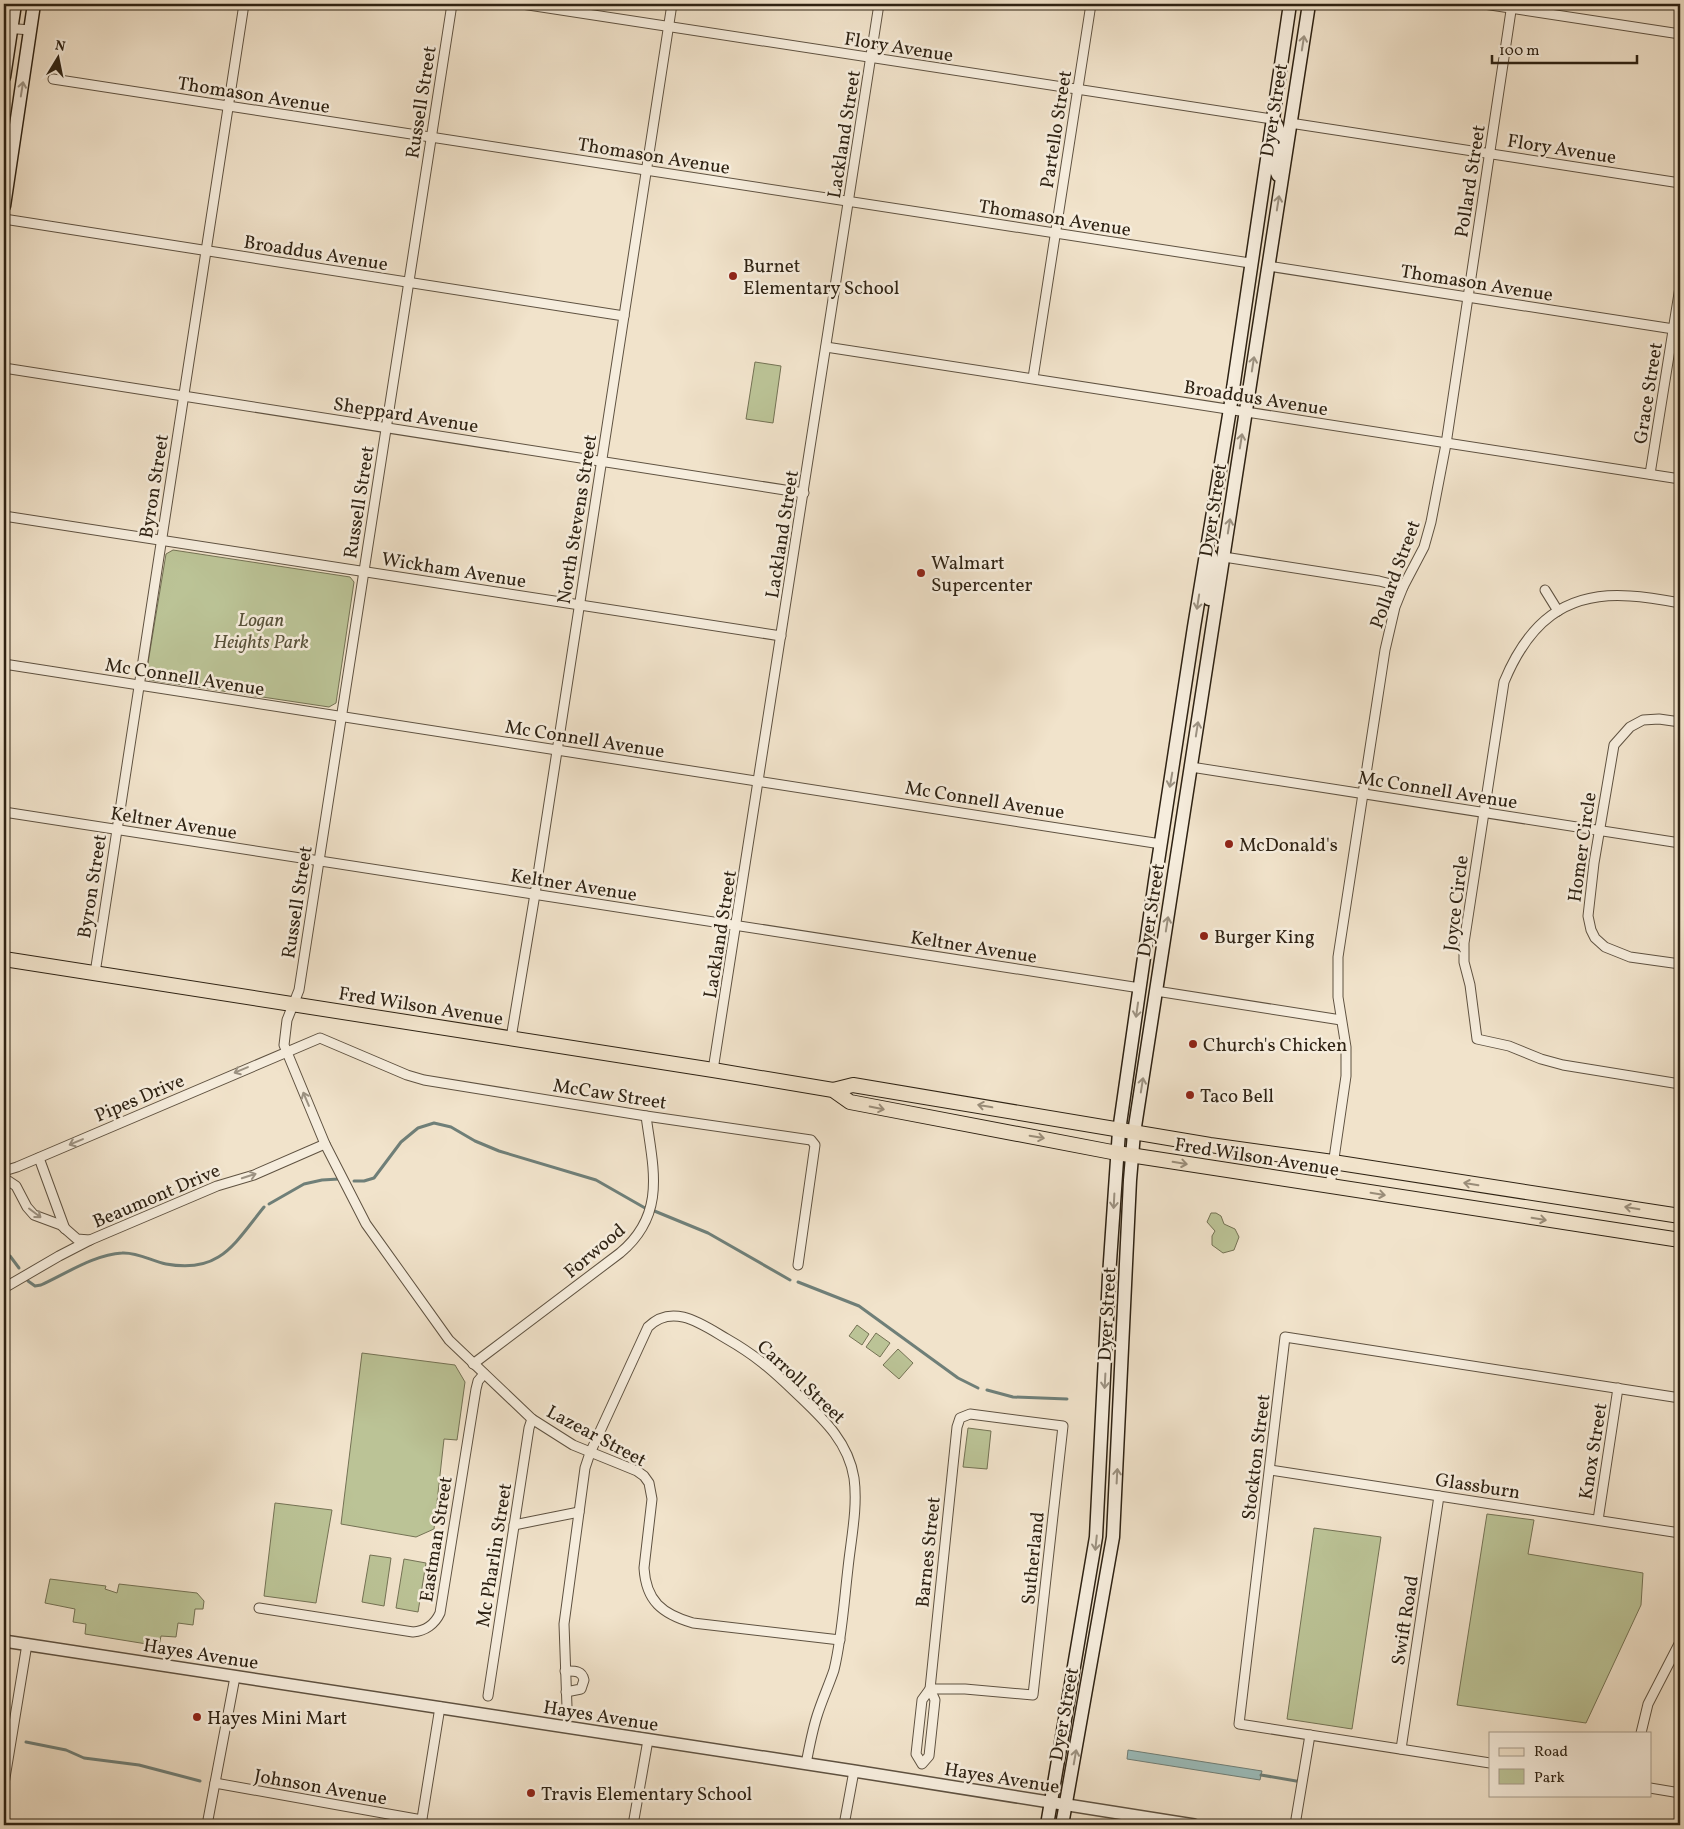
<svg xmlns="http://www.w3.org/2000/svg" width="1684" height="1829" viewBox="0 0 1684 1829" font-family="Vollkorn,serif">
	<style>
		.green { fill: #bbc396; stroke: #747254 }
		.water { fill: #9bbdbc; stroke: #6f7f78 }
		.lines { fill: none; stroke-linecap: round; stroke-linejoin: round }
		.stream { stroke: #6f7f78; stroke-width: 3 }
		.minor-casing { stroke: #5f5241; stroke-width: 11 }
		.tertiary-casing { stroke: #5f5241; stroke-width: 14 }
		.secondary-casing { stroke: #2e2213; stroke-width: 15 }
		.primary-casing { stroke: #2e2213; stroke-width: 16 }
		.minor { stroke: #f6eddd; stroke-width: 9 }
		.tertiary { stroke: #f6eddd; stroke-width: 11 }
		.secondary { stroke: #f6eddd; stroke-width: 12 }
		.primary { stroke: #f1e3cb; stroke-width: 14 }
		.oneway { stroke: #9c9282 }
		.oneway2 { stroke: #998c78 }
		.poi-dot { fill: #8f2418; stroke: #f6eddd; stroke-width: 2 }
		.labels { text-anchor: middle; stroke-width: 5; stroke-linejoin: round; paint-order: stroke }
		.street-label { font-size: 19px; fill: #2e2213; stroke: #f6eddd }
		.poi-label { font-size: 19px; fill: #2e2213; stroke: #f6eddd; text-anchor: start }
		.park-label { font-size: 19px; font-style: italic; fill: #58523a; stroke: #f6eddd }
	</style>
	<rect width="100%" height="100%" fill="#f1e3cb"/>
	<filter id="stains"><feTurbulence type="fractalNoise" baseFrequency=".004" numOctaves="4"/><feColorMatrix values="0 0 0 0 .2 0 0 0 0 .09 0 0 0 0 .02 0 0 0 .5 -.17"/></filter>
	<radialGradient id="worn" r=".72"><stop offset=".6" stop-color="#630" stop-opacity="0"/><stop offset="1" stop-color="#630" stop-opacity=".3"/></radialGradient>
	<g class="green">
		<path d="M755,362L781,366L773,423L746,419Z"/>
		<path d="M173,550L350,577L354,582L336,703L329,707L149,680L146,675L166,554Z"/>
		<path d="M1211,1213H1216L1221,1216L1224,1224L1235,1229L1239,1237L1234,1250L1223,1253L1212,1245V1236L1215,1231L1207,1222Z"/>
		<path d="M857,1325L869,1334L862,1345L849,1336Z"/>
		<path d="M876,1333L890,1343L880,1357L866,1347Z"/>
		<path d="M898,1349L913,1363L899,1379L883,1365Z"/>
		<path d="M362,1353L455,1365L465,1382L457,1440L444,1439L434,1529L416,1537L341,1524Z"/>
		<path d="M968,1428L991,1431L987,1469L963,1467Z"/>
		<path d="M275,1503L332,1510L316,1603L264,1596Z"/>
		<path d="M1487,1514L1534,1520L1528,1554L1643,1573L1641,1605L1586,1723L1457,1705Z"/>
		<path d="M1314,1528L1381,1537L1352,1729L1287,1719Z"/>
		<path d="M370,1555L391,1558L384,1606L362,1602Z"/>
		<path d="M404,1559L426,1563L418,1612L396,1608Z"/>
		<path d="M50,1579L106,1586L105,1589L117,1593L119,1584L197,1593L204,1601L203,1609H195L193,1625L178,1623L176,1637L161,1636L159,1646L85,1634L86,1624L73,1622L75,1609L45,1603Z"/>
	</g>
	<path class="water" d="M1128,1750L1262,1771L1260,1780L1127,1759Z"/>
	<g class="lines">
		<g class="stream">
			<path d="M354,1181H364L374,1178L401,1142L418,1128L434,1123L451,1127L475,1141L499,1151L596,1180L645,1208"/>
			<path d="M269,1204L304,1184L322,1180L339,1179"/>
			<path d="M652,1210L708,1233L790,1280"/>
			<path d="M4,1253L10,1256L19,1268"/>
			<path d="M28,1281L35,1286L41,1285C65,1274 96,1254 122,1253C138,1252 151,1261 166,1264C220,1274 234,1244 264,1207"/>
			<path d="M798,1282L859,1306L958,1378L978,1388"/>
			<path d="M987,1390L1013,1397L1067,1399"/>
			<path d="M26,1742L66,1750L84,1758L139,1765L200,1781"/>
			<path d="M1261,1775L1302,1782"/>
		</g>
		<g class="minor-casing">
			<g id="minor">
				<path d="M452,4L299,990L287,1020L284,1045L325,1144L366,1224L449,1340L532,1419L573,1445L637,1471L644,1476L649,1483L652,1499L644,1568C646,1601 662,1614 693,1623L840,1640"/>
				<path d="M522,4L1272,119"/>
				<path d="M1484,4L1680,34"/>
				<path d="M4,28L31,30"/>
				<path d="M53,79L1250,263"/>
				<path d="M1290,123L1680,183"/>
				<path d="M4,219L624,316"/>
				<path d="M1268,266L1680,330"/>
				<path d="M826,347L1680,479"/>
				<path d="M4,368L804,493"/>
				<path d="M1033,378L1091,4"/>
				<path d="M1650,474L1680,287"/>
				<path d="M4,516L781,636"/>
				<path d="M1224,557L1379,581L1403,587"/>
				<path d="M1545,590L1558,611"/>
				<path d="M1680,603C1664,600 1647,597 1630,596C1564,591 1528,624 1504,682L1464,943V962L1470,985L1477,1039L1509,1046L1541,1059L1563,1065L1680,1084"/>
				<path d="M4,664L1161,844"/>
				<path d="M1680,722L1659,719L1643,720L1630,727L1614,745L1594,863L1588,916L1591,930L1595,938L1605,947L1630,957L1680,964"/>
				<path d="M1191,767L1680,843"/>
				<path d="M4,812L1140,988"/>
				<path d="M95,973L244,4"/>
				<path d="M1156,991L1341,1020"/>
				<path d="M511,1038L535,894L672,4"/>
				<path d="M713,1070L879,4"/>
				<path d="M39,1158L65,1229"/>
				<path d="M4,1171L17,1167L320,1038L407,1075L424,1080L646,1116L811,1140L815,1145L798,1265"/>
				<path d="M4,1178L16,1186L27,1207L34,1215L61,1225L77,1239L90,1240"/>
				<path d="M1330,1186L1346,1076V1047L1338,997V957L1385,650L1395,607L1403,587L1424,547L1431,522L1446,444L1512,4"/>
				<path d="M4,1288L59,1256L90,1240L217,1186L254,1175L325,1144"/>
				<path d="M473,1364L620,1253C667,1214 653,1168 646,1116"/>
				<path d="M970,1414L1063,1426L1033,1695L965,1689H930L957,1427L960,1418Z"/>
				<path d="M1270,1470L1680,1533"/>
				<path d="M1598,1520L1618,1388"/>
				<path d="M514,1525L579,1512"/>
				<path d="M259,1608L413,1632C425,1631 435,1624 440,1613L476,1389L478,1381L484,1374"/>
				<path d="M565,1671C574,1671 582,1670 584,1680L581,1689L566,1692"/>
				<path d="M930,1689L935,1700L929,1756L922,1764L916,1754L922,1700Z"/>
				<path d="M488,1696L529,1428L532,1419"/>
				<path d="M567,1707L564,1624L585,1468L590,1453L648,1327C673,1302 703,1325 727,1339C755,1355 771,1369 795,1392C821,1417 848,1440 854,1478C858,1507 851,1539 848,1568C844,1602 842,1637 834,1670C829,1685 822,1700 817,1716C812,1732 809,1748 806,1764"/>
				<path d="M1641,1733L1648,1704L1680,1642"/>
				<path d="M1401,1749L1439,1496"/>
				<path d="M1490,1763L1239,1724L1285,1337L1680,1398"/>
				<path d="M215,1783L422,1820"/>
				<path d="M4,1784L27,1644"/>
				<path d="M1650,1788L1680,1793"/>
				<path d="M207,1825L235,1677"/>
				<path d="M421,1825L440,1707"/>
				<path d="M633,1825L648,1740"/>
				<path d="M844,1825L854,1771"/>
				<path d="M1295,1825L1310,1735"/>
			</g>
		</g>
		<g class="tertiary-casing">
			<path id="tertiary" d="M4,1641L854,1771L1194,1825"/>
		</g>
		<g class="secondary-casing">
			<g id="secondary">
				<path d="M4,77L15,4"/>
				<path d="M1272,119C1289,136 1268,157 1278,175"/>
				<path d="M4,206L34,4"/>
				<path d="M1206,554L1211,556L1213,562L1209,599"/>
				<path d="M1047,1825L1096,1537L1109,1276L1119,1131L1155,881L1194,627L1230,409L1290,4"/>
				<path d="M1062,1825L1113,1537L1130,1180L1134,1133L1309,4"/>
			</g>
		</g>
		<g class="primary-casing">
			<g id="primary">
				<path d="M4,959L713,1070L833,1090L850,1102L1117,1153L1680,1240"/>
				<path d="M833,1090L853,1085L1210,1145L1333,1162L1680,1216"/>
			</g>
		</g>
		<use href="#minor" class="minor"/>
		<use href="#tertiary" class="tertiary"/>
		<use href="#secondary" class="secondary"/>
		<use href="#primary" class="primary"/>
	</g>
	<defs><path id="oneway-shaft" d="M-6 0H5M1.5-3L5.5 0L1.5 3" fill="none" stroke-width="1.6" stroke-linecap="round" stroke-linejoin="round" transform="scale(1.25)"/></defs>
	<g class="oneway">
		<use href="#oneway-shaft" transform="translate(1303 43) rotate(-81)"/>
		<use href="#oneway-shaft" transform="translate(22 89) rotate(-81)"/>
		<use href="#oneway-shaft" transform="translate(1278 203) rotate(-81)"/>
		<use href="#oneway-shaft" transform="translate(1253 364) rotate(-81)"/>
		<use href="#oneway-shaft" transform="translate(1241 441) rotate(-81)"/>
		<use href="#oneway-shaft" transform="translate(1229 526) rotate(-81)"/>
		<use href="#oneway-shaft" transform="translate(1198 602) rotate(99)"/>
		<use href="#oneway-shaft" transform="translate(1197 729) rotate(-81)"/>
		<use href="#oneway-shaft" transform="translate(1171 780) rotate(100)"/>
		<use href="#oneway-shaft" transform="translate(1167 924) rotate(-81)"/>
		<use href="#oneway-shaft" transform="translate(1137 1010) rotate(98)"/>
		<use href="#oneway-shaft" transform="translate(241 1070) rotate(157)"/>
		<use href="#oneway-shaft" transform="translate(1142 1085) rotate(-81)"/>
		<use href="#oneway-shaft" transform="translate(306 1099) rotate(-113)"/>
		<use href="#oneway-shaft" transform="translate(76 1142) rotate(157)"/>
		<use href="#oneway-shaft" transform="translate(249 1176) rotate(-18)"/>
		<use href="#oneway-shaft" transform="translate(1114 1201) rotate(93)"/>
		<use href="#oneway-shaft" transform="translate(35 1213) rotate(37)"/>
		<use href="#oneway-shaft" transform="translate(1105 1381) rotate(93)"/>
		<use href="#oneway-shaft" transform="translate(1117 1476) rotate(-87)"/>
		<use href="#oneway-shaft" transform="translate(1096 1543) rotate(96)"/>
		<use href="#oneway-shaft" transform="translate(1075 1757) rotate(-80)"/>
	</g>
	<g class="oneway2">
		<use href="#oneway-shaft" transform="translate(985 1106) rotate(-170)"/>
		<use href="#oneway-shaft" transform="translate(877 1108) rotate(11)"/>
		<use href="#oneway-shaft" transform="translate(1037 1137) rotate(10)"/>
		<use href="#oneway-shaft" transform="translate(1180 1163) rotate(9)"/>
		<use href="#oneway-shaft" transform="translate(1471 1184) rotate(-171)"/>
		<use href="#oneway-shaft" transform="translate(1378 1194) rotate(9)"/>
		<use href="#oneway-shaft" transform="translate(1632 1208) rotate(-171)"/>
		<use href="#oneway-shaft" transform="translate(1539 1219) rotate(9)"/>
	</g>
	<g class="poi-dot">
		<circle cx="733" cy="276" r="5"/>
		<circle cx="921" cy="573" r="5"/>
		<circle cx="1229" cy="844" r="5"/>
		<circle cx="1204" cy="936" r="5"/>
		<circle cx="1193" cy="1044" r="5"/>
		<circle cx="1190" cy="1095" r="5"/>
		<circle cx="197" cy="1717" r="5"/>
		<circle cx="531" cy="1793" r="5"/>
	</g>
	<g class="labels">
		<g class="street-label">
			<text transform="translate(899 46) rotate(9)" y="7">Flory Avenue</text>
			<text transform="translate(254 94) rotate(9)" y="7">Thomason Avenue</text>
			<text transform="translate(420 102) rotate(-81)" y="7">Russell Street</text>
			<text transform="translate(1273 110) rotate(-81)" y="7">Dyer Street</text>
			<text transform="translate(1055 129) rotate(-81)" y="7">Partello Street</text>
			<text transform="translate(843 134) rotate(-81)" y="7">Lackland Street</text>
			<text transform="translate(1562 148) rotate(9)" y="7">Flory Avenue</text>
			<text transform="translate(654 155) rotate(9)" y="7">Thomason Avenue</text>
			<text transform="translate(1469 181) rotate(-81)" y="7">Pollard Street</text>
			<text transform="translate(1055 217) rotate(9)" y="7">Thomason Avenue</text>
			<text transform="translate(316 252) rotate(9)" y="7">Broaddus Avenue</text>
			<text transform="translate(1477 282) rotate(9)" y="7">Thomason Avenue</text>
			<text transform="translate(1647 393) rotate(-81)" y="7">Grace Street</text>
			<text transform="translate(1256 397) rotate(9)" y="7">Broaddus Avenue</text>
			<text transform="translate(406 414) rotate(9)" y="7">Sheppard Avenue</text>
			<text transform="translate(153 486) rotate(-81)" y="7">Byron Street</text>
			<text transform="translate(358 502) rotate(-81)" y="7">Russell Street</text>
			<text transform="translate(1212 510) rotate(-81)" y="7">Dyer Street</text>
			<text transform="translate(576 519) rotate(-81)" y="7">North Stevens Street</text>
			<text transform="translate(781 534) rotate(-81)" y="7">Lackland Street</text>
			<text transform="translate(454 569) rotate(9)" y="7">Wickham Avenue</text>
			<text transform="translate(1394 574) rotate(-70)" y="7">Pollard Street</text>
			<text transform="translate(185 676) rotate(9)" y="7">Mc Connell Avenue</text>
			<text transform="translate(585 738) rotate(9)" y="7">Mc Connell Avenue</text>
			<text transform="translate(1438 789) rotate(9)" y="7">Mc Connell Avenue</text>
			<text transform="translate(985 799) rotate(9)" y="7">Mc Connell Avenue</text>
			<text transform="translate(174 822) rotate(9)" y="7">Keltner Avenue</text>
			<text transform="translate(1581 847) rotate(-82)" y="7">Homer Circle</text>
			<text transform="translate(574 884) rotate(9)" y="7">Keltner Avenue</text>
			<text transform="translate(91 886) rotate(-81)" y="7">Byron Street</text>
			<text transform="translate(296 902) rotate(-81)" y="7">Russell Street</text>
			<text transform="translate(1455 903) rotate(-83)" y="7">Joyce Circle</text>
			<text transform="translate(1150 910) rotate(-81)" y="7">Dyer Street</text>
			<text transform="translate(719 934) rotate(-81)" y="7">Lackland Street</text>
			<text transform="translate(974 946) rotate(9)" y="7">Keltner Avenue</text>
			<text transform="translate(421 1005) rotate(9)" y="7">Fred Wilson Avenue</text>
			<text transform="translate(610 1093) rotate(9)" y="7">McCaw Street</text>
			<text transform="translate(139 1097) rotate(-23)" y="7">Pipes Drive</text>
			<text transform="translate(1257 1156) rotate(9)" y="7">Fred Wilson Avenue</text>
			<text transform="translate(156 1195) rotate(-23)" y="7">Beaumont Drive</text>
			<text transform="translate(594 1250) rotate(-40)" y="7">Forwood</text>
			<text transform="translate(1106 1314) rotate(-87)" y="7">Dyer Street</text>
			<text transform="translate(802 1381) rotate(43)" y="7">Carroll Street</text>
			<text transform="translate(597 1435) rotate(28)" y="7">Lazear Street</text>
			<text transform="translate(1592 1451) rotate(-81)" y="7">Knox Street</text>
			<text transform="translate(1255 1457) rotate(-83)" y="7">Stockton Street</text>
			<text transform="translate(1478 1485) rotate(9)" y="7">Glassburn</text>
			<text transform="translate(435 1539) rotate(-81)" y="7">Eastman Street</text>
			<text transform="translate(927 1552) rotate(-84)" y="7">Barnes Street</text>
			<text transform="translate(493 1555) rotate(-81)" y="7">Mc Pharlin Street</text>
			<text transform="translate(1032 1558) rotate(-84)" y="7">Sutherland</text>
			<text transform="translate(1404 1620) rotate(-81)" y="7">Swift Road</text>
			<text transform="translate(201 1653) rotate(9)" y="7">Hayes Avenue</text>
			<text transform="translate(1063 1714) rotate(-80)" y="7">Dyer Street</text>
			<text transform="translate(601 1715) rotate(9)" y="7">Hayes Avenue</text>
			<text transform="translate(1002 1777) rotate(9)" y="7">Hayes Avenue</text>
			<text transform="translate(321 1786) rotate(10)" y="7">Johnson Avenue</text>
		</g>
		<g class="poi-label">
			<text x="743" y="272">Burnet<tspan x="743" dy="22">Elementary School</tspan></text>
			<text x="931" y="569">Walmart<tspan x="931" dy="22">Supercenter</tspan></text>
			<text x="1239" y="851">McDonald's</text>
			<text x="1214" y="943">Burger King</text>
			<text x="1203" y="1051">Church's Chicken</text>
			<text x="1200" y="1102">Taco Bell</text>
			<text x="207" y="1724">Hayes Mini Mart</text>
			<text x="541" y="1800">Travis Elementary School</text>
		</g>
		<g class="park-label">
			<text x="261" y="626">Logan<tspan x="261" dy="22">Heights Park</tspan></text>
		</g>
	</g>
	<rect width="1684" height="1829" fill="none" stroke="#f1e3cb" stroke-width="20"/>
	<rect x="5" y="5" width="1674" height="1819" fill="none" stroke="#2e2213" stroke-width="2.5"/>
	<rect x="10" y="10" width="1664" height="1809" fill="none" stroke="#2e2213"/>
	<rect x="1489" y="1732" width="162" height="65" fill="#f6eddd" stroke="#a69c8c"/>
	<rect x="1499" y="1748" width="25" height="8" fill="#f1e3cb" stroke="#a69c8c"/>
	<text x="1534" y="1756" font-size="15" fill="#2e2213">Road</text>
	<rect x="1499" y="1769" width="25" height="15" fill="#bbc396" stroke="#a69c8c"/>
	<text x="1534" y="1782" font-size="15" fill="#2e2213">Park</text>
	<g transform="translate(58 58) rotate(10)" stroke="#f6eddd" stroke-width="4" paint-order="stroke">
	<path d="M0-4L9 19L0 12L-9 19Z" fill="#2e2213"/>
	<text y="-8" font-size="14" font-weight="bold" text-anchor="middle" fill="#2e2213">N</text>
	</g>
	<path d="M1492 55v8h145v-8" fill="none" stroke="#2e2213" stroke-width="2.5"/>
	<text x="1499" y="55" font-size="15" fill="#2e2213" stroke="#f6eddd" stroke-width="4" paint-order="stroke">100 m</text>
	<rect width="100%" height="100%" filter="url(#stains)"/>
	<rect width="100%" height="100%" fill="url(#worn)"/>
</svg>
